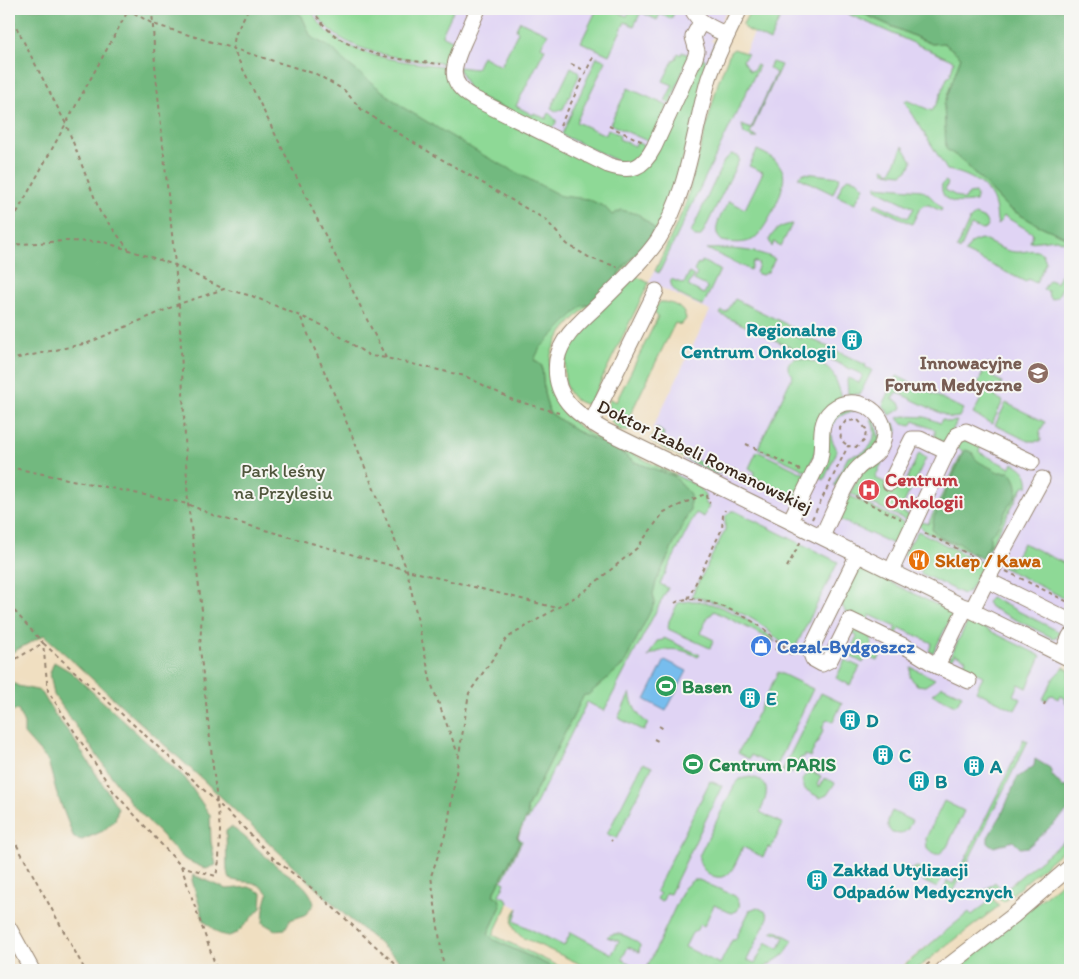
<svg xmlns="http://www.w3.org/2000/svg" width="1079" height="979" viewBox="0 0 1079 979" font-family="Itim,sans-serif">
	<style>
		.built { fill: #e0d4f4 }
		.green { fill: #8ed996; stroke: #64825a }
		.forest { fill: #72b97f; stroke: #56724e }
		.water { fill: #77bdee; stroke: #597486 }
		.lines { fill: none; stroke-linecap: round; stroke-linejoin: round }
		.minor-casing { stroke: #968470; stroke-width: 17 }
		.path { stroke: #968470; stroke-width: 2; stroke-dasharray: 4 4; stroke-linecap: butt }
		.minor { stroke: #fff; stroke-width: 15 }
		.labels { text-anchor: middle; stroke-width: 4; stroke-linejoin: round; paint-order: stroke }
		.culture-label { font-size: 19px; font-weight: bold; fill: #0d838f; stroke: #f6f6f2; text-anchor: start }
		.education-label { font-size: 19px; font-weight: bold; fill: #785e54; stroke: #f6f6f2; text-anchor: end }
		.street-label { font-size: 19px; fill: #3b2a1e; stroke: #f6f6f2 }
		.park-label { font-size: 19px; fill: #50563c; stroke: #f6f6f2 }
		.health-label { font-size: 19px; font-weight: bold; fill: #be3a42; stroke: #f6f6f2; text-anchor: start }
		.food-label { font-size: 19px; font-weight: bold; fill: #c56008; stroke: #f6f6f2; text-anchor: start }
		.shop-label { font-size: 19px; font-weight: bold; fill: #366cbe; stroke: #f6f6f2; text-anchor: start }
		.leisure-label { font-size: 19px; font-weight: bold; fill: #27864d; stroke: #f6f6f2; text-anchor: start }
	</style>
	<rect width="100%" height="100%" fill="#f6f6f2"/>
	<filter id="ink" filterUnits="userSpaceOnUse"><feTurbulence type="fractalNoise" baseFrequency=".02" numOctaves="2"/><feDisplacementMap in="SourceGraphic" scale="10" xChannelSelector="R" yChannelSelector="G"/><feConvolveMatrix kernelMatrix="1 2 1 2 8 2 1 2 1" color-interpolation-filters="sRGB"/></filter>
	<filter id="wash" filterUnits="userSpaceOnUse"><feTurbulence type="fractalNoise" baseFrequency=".0096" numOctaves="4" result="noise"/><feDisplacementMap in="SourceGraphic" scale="20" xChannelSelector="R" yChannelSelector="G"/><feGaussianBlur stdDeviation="1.12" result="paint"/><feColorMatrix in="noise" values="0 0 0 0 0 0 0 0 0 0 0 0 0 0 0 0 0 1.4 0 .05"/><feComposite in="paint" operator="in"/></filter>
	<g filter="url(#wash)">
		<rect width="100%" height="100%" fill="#f0dfc1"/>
		<g class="built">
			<path d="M262,9H727L711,41L715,44L704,73L622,234Z"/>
			<path d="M766,9H1070V658L1056,676L1070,683V836L1002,891L995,882L984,891L991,900L972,915L969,912L897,970H613L513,924V918L518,908L493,895L684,457L653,442L658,432L652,429L710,311L649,282L705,168L719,105Z"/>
		</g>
		<g class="green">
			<path d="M262,9H311C333,58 403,61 449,67L451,82L631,173L700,57L705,59V62L707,63L717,37L718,39L671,199L653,235L617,278L619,272L652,235L654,228L638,214L622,234L252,28Z"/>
			<path d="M314,9H454L442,35L458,43L450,64C406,59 335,55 314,9Z"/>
			<path d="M597,9H622L620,13L627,16L631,9H676L671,19L660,14L657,20L641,12L634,26L625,22L609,55L581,42Z"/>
			<path d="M751,9H784L770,41L744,28L743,24Z"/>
			<path d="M837,9H852L932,44L944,43L961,57L944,105L947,149L962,160L1008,208L1038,225L1070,239V244L1056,239L1030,242L1033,233L1004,216L998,225C996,218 997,210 994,202C987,183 965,173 947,170L905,102L906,100L932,111L938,101L947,78L950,76L954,61Z"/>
			<path d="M520,21L548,34L541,46L545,49L516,106L533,115L534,113L546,119L549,113L556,120V123L550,130L470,92L458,67L476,69L482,56L501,66L518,32L516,29Z"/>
			<path d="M734,49L748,54L743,60L750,71L754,70L756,65L759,66L659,273L655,271L685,206L718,83L730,52Z"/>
			<path d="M682,52L689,55L670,104L665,101L673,85L663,81L674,59H676L678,53L681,55Z"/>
			<path d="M597,57L606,61L576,122L606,135L608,129L620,135L619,139L635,146L637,142L646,147L647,152L626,165L562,135V134Z"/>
			<path d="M772,62L781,65L750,134L758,138H753L744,134L742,125L751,129L776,73L769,68Z"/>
			<path d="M571,67L578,71L579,76L563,109L556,111L551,108Z"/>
			<path d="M628,88L668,106L650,140H645L610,124Z"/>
			<path d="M903,146L912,161L909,169L902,174L884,172L883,168L891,172Z"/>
			<path d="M757,150C768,155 779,160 783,172C788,186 765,233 752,240C743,244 731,243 722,241C709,230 723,213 729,201L745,209L763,172L749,166Z"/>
			<path d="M731,154L738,156L739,160L702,235L699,237H695L691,232L724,161Z"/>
			<path d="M804,173L840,177L833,194L798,177Z"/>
			<path d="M848,178L857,180L864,187L855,204L837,196L844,181Z"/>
			<path d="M946,181L948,183L945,190L964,200L969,194L975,193L977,196L976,201C962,204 939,205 942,184Z"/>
			<path d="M876,186L922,190L930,196L942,208L941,211L929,205H924L920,208L912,224L874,206L876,203L908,218L914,208L876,189Z"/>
			<path d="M975,215L985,219L988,226L986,229L982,230L971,225L960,250L957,248L970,219Z"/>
			<path d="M792,224L781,246L774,242L772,247L769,240C775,229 780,226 792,224Z"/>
			<path d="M981,239C992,243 1003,251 1015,252C1026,253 1034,247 1043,254L1046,262L1036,283L1028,279L1026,282L965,252L972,242Z"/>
			<path d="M707,249C727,248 756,249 775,259L768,272L762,275L756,273L759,264L754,261L750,270Z"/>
			<path d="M702,261L720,270L703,306C692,300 668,294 671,279L684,284L689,273L694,276L688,286L704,294L707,288L706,286L694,280L697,274L694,271L698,263L701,264Z"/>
			<path d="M1065,266L1070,269V271L1058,296L1052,299L1049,297L1048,291L1043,290L1049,280L1057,283Z"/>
			<path d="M634,275L649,283L589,405C556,400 562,359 574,339Z"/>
			<path d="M735,299L796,329L794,335L801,339L803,335L866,365L865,367L872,370L860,394H848L847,380L848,378L859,383L863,375L821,355L796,350L720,314L722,311L726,313Z"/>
			<path d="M660,302C671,301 685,308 686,319L681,325L675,323L629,417L634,422L633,427L627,431H621C610,423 604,413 610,399L616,402L658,317L653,311Z"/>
			<path d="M590,304C561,330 538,354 555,395C559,405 563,413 571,420C585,433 603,440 621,448C647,461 673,474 700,487L705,495L706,504L709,506L704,517L696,513L660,584L668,588L604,711L587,702L528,820H526L528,815L527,808L584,694L674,476L634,462L615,448L576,431L549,412L544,393L542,366L534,360L539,348L582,305Z"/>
			<path d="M798,358C831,365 831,365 842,397L816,448L808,472L758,448L793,375L789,371C786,364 790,359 798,358Z"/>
			<path d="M988,363L996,368L992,377L1002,382L995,397L1003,401L992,424L973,414L982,397L973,393Z"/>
			<path d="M897,376L963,409L959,417L951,418L896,392L892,399L900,403L902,407L901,409L890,415L883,405Z"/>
			<path d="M1006,403L1045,422L1040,432L1041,441H1028L995,425Z"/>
			<path d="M855,406L853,411C839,414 827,424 832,440C834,444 836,447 837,451L824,480L816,476L831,417Z"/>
			<path d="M873,416L880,441L841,489L834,485L848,457C852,455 855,455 859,454C874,449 878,433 871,420Z"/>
			<path d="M904,416L925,417L940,423L942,419L948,422L957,421L946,444L935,438V430L914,421L911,426L903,424L898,418Z"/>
			<path d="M888,421L895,424L897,430L875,478L902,490L919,453L926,458L900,511L909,515L908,521L850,493Z"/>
			<path d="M657,428L664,433L661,443L718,471L722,465L727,464L722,472L716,474L653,443L651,439Z"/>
			<path d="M966,438L981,445L979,452L1010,468L1013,463C1023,468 1030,475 1028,487L1024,485L986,554L993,558L991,561L986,559H982L926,532L918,524L922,522L928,524L963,451L957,448L956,445Z"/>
			<path d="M757,451L809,476L796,499L753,477L755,472L749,468Z"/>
			<path d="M846,494L905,523L904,525L906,527L897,546L836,518Z"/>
			<path d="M731,511H735L838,562L794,650C784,646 773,635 764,627C750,615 711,599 693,597L692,595L725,530V517Z"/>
			<path d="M918,531L984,564L969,591L963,594L920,573L928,556L918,551L914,554L909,566L904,553Z"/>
			<path d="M1023,543L1070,566V601L1000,566L1003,563L1010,567Z"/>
			<path d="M856,569L866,570L953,613L933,653L929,651L932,643L900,628L896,635L893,634L896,627L870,615L867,621L865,622L846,613L841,603Z"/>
			<path d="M991,598L994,599L1060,632L1057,637L1053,638L990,607L987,602Z"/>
			<path d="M690,601C715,599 759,624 776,642L714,611L711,615H709L700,633L714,640L710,648L668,629L669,621L678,603Z"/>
			<path d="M970,621L1041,656L1027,688L1019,684L1014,695L1021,699L1015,710L976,691L983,676L963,666L966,659L955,654L951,660L948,661L966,625Z"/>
			<path d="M852,629L871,637L872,643L869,651L880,656L878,661L866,657L863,663L848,655L857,636L851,633Z"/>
			<path d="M664,638L700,655L698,657C682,648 665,646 648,657L657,641L663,640Z"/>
			<path d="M845,660L860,667L850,685L836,678Z"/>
			<path d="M911,667L935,679L934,680L925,686L917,685L910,677Z"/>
			<path d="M1064,667L1070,671L1068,677L1070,678V705L1065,702L1066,699L1060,696L1058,699L1053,695L1049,696L1047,700L1043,699L1054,677Z"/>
			<path d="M778,672L813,689L776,768L751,755L749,759L738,753Z"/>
			<path d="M942,686L962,695L957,704L955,705L932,694Z"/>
			<path d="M630,693C632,705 637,716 648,723L644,731L618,718Z"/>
			<path d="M821,693L842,703L833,722L827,719L822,728L824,729L810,757L805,755L803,758L801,757L799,761L801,763C796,772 793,776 782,771Z"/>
			<path d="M1023,739L1028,741L951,895L943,891L947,881L953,884L1023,742Z"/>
			<path d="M643,763L652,767L617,838L607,834Z"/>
			<path d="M810,771L821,776L817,785L820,787L825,778L835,783L827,795L820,798L803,788V779Z"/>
			<path d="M750,777C773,780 767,797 760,812L783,824L771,848L768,847L763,857L743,847C739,855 734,870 727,875C715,883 697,868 699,856L734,786L740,779Z"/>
			<path d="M710,781L722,786L670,894L666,893L663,900L660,901L657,899L660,894L656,891Z"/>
			<path d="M944,801L964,811L947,847L939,854H933L927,849L926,838Z"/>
			<path d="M892,811L912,821L907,830L901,834L892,833C885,826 888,819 892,811Z"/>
			<path d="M520,832L518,837L522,841L502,881L505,883L499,895L507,899L508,903L493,935L567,970H559L494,940L488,934L501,906L493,895L520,841L517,837Z"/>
			<path d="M1070,836V844L1003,902L996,895L1001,892L997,887L989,894L999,906L915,970H899L969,912L972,915L991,900L984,891L995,882L1003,891Z"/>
			<path d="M917,867L941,878L937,888L905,872Z"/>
			<path d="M1070,876V970H953Z"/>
			<path d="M693,880H699L735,896C740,901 741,905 737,911L731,913L714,905L704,926L700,924L696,931L692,933L685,947L720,964L732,940H735L750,910L757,907L766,912L768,918L747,960L755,963L766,942L779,949L784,937L777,933L776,934L771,932L775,930L793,940L785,954L761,970H646L684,888Z"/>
			<path d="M518,908L514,921L564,946L571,932L612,954L619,941L607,937C616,929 632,938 640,945L639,952L628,947L622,959L634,966L632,970H593L522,937C511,929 509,918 518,908Z"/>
		</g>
		<g class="forest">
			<path d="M9,9H293L302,16L311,37L333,49L344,61L404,108L483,155L561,196L588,199L605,207L612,215L621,210L638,214L654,228L652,235L619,272L617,278L590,304L582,306L540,348L534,360L542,366L544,393L549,412L576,431L615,448L634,462L674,476L690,494V510L656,582L653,594L655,602L624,664L588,695H584L527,808L528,815L517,837L520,841L493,895L499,898L501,906L488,934L494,940L559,970H411L345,915L202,779L44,635L9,654Z"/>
			<path d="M853,9H1070V239L1038,225L1008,208L962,160L946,149L944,105L961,57L944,43L932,44Z"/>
			<path d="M965,450L972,452C976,465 988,464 997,472H1010C1016,479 1018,485 1017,494C1016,498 1011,503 1008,507C1002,517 999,528 990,536V543L982,557L969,551L960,543C951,544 937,537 932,529L934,517Z"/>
			<path d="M54,662L71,672L185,778L210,815L211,842L216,865L206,869L184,859L130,802L54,695L50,673Z"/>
			<path d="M9,680L18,686L41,691L55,715L71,735L118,808L115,820L103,831L82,840L74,838L57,794L48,761L24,734V724L18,710L9,711Z"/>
			<path d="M1035,759L1050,768L1052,775L1063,787L1070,786V809L1028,847L1020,848L1013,841L994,847L988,843V837L1002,814L1017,778L1034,766Z"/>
			<path d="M231,827C247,837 259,851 273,863C288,876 309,883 314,904L305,915L290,920L285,929L275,930L263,923L264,908L268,894C256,877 246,885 230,879L227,871L226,831Z"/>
			<path d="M193,875L227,889L249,887L262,893L261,908L237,933L229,936L219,934L204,921L192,880Z"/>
		</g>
		<path class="water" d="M665,660L687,671L666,711L645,700Z"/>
	</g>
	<g filter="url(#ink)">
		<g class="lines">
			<g class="minor-casing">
				<g id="minor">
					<path d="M478,9C473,20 469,30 464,41C453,66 446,82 473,98L608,165C632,173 643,168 654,147L695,58L697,51L693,37L701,22"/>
					<path d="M692,9C699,24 713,28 727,35"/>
					<path d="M740,9C729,31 717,54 709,78C693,132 689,191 658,240C642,263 619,284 599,304C583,320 561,336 557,360C552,397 576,414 604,430L1070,659"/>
					<path d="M591,423L656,291"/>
					<path d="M890,483L912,439H920L947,452"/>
					<path d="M790,521L819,462C825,446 817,429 828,414C848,389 891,409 883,441C880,455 867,459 858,468C846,479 830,521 822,536"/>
					<path d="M858,554L810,651L813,659L822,664L830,660L850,620L908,648L937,666L969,681"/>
					<path d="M891,571L947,452L957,435L966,431L1032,462"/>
					<path d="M987,580L1042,479"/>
					<path d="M972,610L987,580L1070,621"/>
					<path d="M1062,654L1070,636"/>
					<path d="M937,666L966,607"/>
					<path d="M9,928L32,970"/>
					<path d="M943,970L1013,916L1070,867"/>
				</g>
			</g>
			<g class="path">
				<path d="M127,9L153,24L316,74L344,90L362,110L419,146L546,220L567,244L590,258L618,267"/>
				<path d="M152,9L155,65L179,304L188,504L202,610L200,648L220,830L219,861L216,876L181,866"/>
				<path d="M248,9L235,35L233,49L386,358"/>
				<path d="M313,9C336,55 395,59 441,64"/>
				<path d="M9,13L66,124L100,212L129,250"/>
				<path d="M571,64L586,71"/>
				<path d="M560,126L594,55"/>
				<path d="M609,126L643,142"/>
				<path d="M9,227L129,9"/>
				<path d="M9,245L64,241L104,242L175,265L224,289"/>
				<path d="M301,318L349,428L407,570L431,683L458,754"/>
				<path d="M9,360L88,343L179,304L224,289L252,296L324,326L370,356L386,358L465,376L513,400L559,413"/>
				<path d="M746,444L800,470"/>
				<path d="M9,467L188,504L215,516L407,570L557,608"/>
				<path d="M733,470L786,497"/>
				<path d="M707,495L708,502L710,503"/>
				<path d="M856,497L901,519"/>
				<path d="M812,519L848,446L857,447L865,440L866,429L858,420L846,421L840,428L841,440L848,446"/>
				<path d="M925,533L983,561"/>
				<path d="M787,567L801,541"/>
				<path d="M1006,571L1070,603"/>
				<path d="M688,599L722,529L723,515L725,510"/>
				<path d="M675,603C694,590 741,613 758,625C765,629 770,635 776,640C781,644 787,646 789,653"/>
				<path d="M9,605L43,643L48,691L113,791L181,866L217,970"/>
				<path d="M783,647L788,651"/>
				<path d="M775,650L776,648L794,655L797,650"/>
				<path d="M9,663L43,643L166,754L245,829L274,859L307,884L402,970"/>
				<path d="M1044,705L1045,702"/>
				<path d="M659,726L664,729"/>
				<path d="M654,739L658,741"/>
				<path d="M9,831L85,970"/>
				<path d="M611,840L612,841"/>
				<path d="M1064,854L1070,849"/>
				<path d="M444,970L431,876L447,829L469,693L507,638L585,591L637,548L664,512L705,494"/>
				<path d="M920,970L932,961"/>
			</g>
			<use href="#minor" class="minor"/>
		</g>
	</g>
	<defs>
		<g id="building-disc" transform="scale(1.125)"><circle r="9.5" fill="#0f9aa8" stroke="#f6f6f2"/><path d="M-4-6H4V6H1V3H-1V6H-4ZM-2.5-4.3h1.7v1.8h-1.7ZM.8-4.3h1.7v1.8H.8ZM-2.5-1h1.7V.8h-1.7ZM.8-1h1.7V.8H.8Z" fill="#fff"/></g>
		<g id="university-disc" transform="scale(1.125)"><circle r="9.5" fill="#8d6e63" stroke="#f6f6f2"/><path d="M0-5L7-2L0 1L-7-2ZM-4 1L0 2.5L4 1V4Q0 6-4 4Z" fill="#fff"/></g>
		<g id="hospital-disc" transform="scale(1.125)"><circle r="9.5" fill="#e0444e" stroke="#f6f6f2"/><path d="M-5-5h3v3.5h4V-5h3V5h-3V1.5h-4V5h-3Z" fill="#fff"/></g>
		<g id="restaurant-disc" transform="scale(1.125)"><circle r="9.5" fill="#e8710a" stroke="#f6f6f2"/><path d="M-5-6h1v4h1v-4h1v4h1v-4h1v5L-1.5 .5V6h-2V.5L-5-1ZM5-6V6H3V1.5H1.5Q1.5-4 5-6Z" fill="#fff"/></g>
		<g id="shop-disc" transform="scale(1.125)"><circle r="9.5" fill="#3f7fe0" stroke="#f6f6f2"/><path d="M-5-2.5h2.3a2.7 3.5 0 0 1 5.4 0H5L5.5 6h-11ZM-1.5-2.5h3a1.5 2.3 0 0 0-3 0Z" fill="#fff"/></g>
		<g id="stadium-disc" transform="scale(1.125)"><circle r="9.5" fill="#2e9e5b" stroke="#f6f6f2"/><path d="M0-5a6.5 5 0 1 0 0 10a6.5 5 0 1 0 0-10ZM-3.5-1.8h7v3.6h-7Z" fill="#fff"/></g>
	</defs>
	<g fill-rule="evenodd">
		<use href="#building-disc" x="852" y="340"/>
		<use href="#university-disc" x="1038" y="373"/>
		<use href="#hospital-disc" x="869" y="490"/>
		<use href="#restaurant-disc" x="919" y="560"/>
		<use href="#shop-disc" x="761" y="646"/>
		<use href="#stadium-disc" x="666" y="686"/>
		<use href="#building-disc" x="750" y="698"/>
		<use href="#building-disc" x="850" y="720"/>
		<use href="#building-disc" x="883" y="755"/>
		<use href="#stadium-disc" x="693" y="764"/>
		<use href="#building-disc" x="974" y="766"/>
		<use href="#building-disc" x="919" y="781"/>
		<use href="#building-disc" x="817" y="880"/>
	</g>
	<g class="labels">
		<g class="culture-label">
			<text x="836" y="336" text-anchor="end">Regionalne<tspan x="836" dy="22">Centrum Onkologii</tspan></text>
			<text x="766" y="705">E</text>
			<text x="866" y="727">D</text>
			<text x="899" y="762">C</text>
			<text x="990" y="773">A</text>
			<text x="935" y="788">B</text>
			<text x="833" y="876">Zakład Utylizacji<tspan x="833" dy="22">Odpadów Medycznych</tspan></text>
		</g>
		<g class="education-label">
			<text x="1022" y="369">Innowacyjne<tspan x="1022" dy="22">Forum Medyczne</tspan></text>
		</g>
		<g class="street-label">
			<text transform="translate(705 456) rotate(26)" y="7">Doktor Izabeli Romanowskiej</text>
		</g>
		<g class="park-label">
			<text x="283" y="477">Park leśny<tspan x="283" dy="22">na Przylesiu</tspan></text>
		</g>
		<g class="health-label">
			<text x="885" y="486">Centrum<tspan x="885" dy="22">Onkologii</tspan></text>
		</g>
		<g class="food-label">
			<text x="935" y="567">Sklep / Kawa</text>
		</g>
		<g class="shop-label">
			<text x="777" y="653">Cezal-Bydgoszcz</text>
		</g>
		<g class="leisure-label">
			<text x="682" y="693">Basen</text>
			<text x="709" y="771">Centrum PARIS</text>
		</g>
	</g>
	<rect width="1079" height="979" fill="none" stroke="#f6f6f2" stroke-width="30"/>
</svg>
